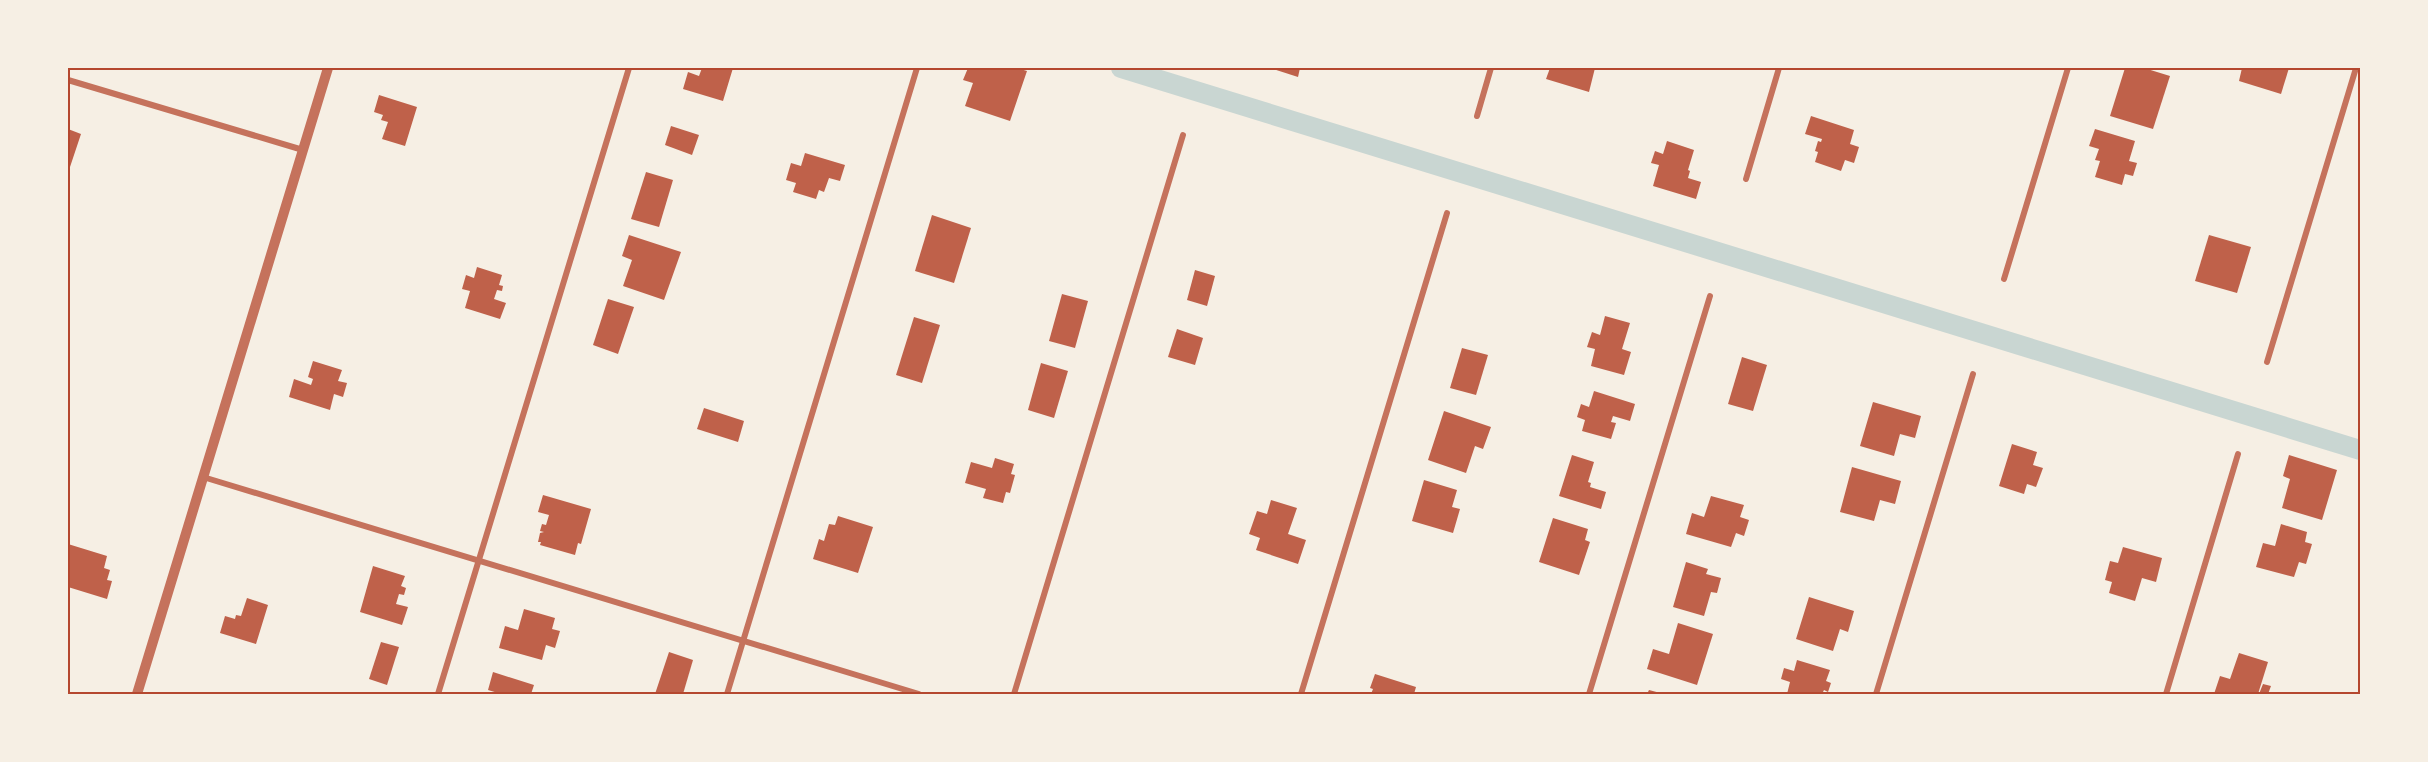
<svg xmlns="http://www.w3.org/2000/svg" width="2428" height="762" viewBox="0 0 2428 762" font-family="'Work Sans',sans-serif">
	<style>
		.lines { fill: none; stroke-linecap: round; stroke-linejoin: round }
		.canal { stroke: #c9d6d2; stroke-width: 20 }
		.building { fill: #bf614a }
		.minor { stroke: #c5725c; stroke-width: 6 }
		.tertiary { stroke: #c5725c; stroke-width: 10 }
		.neatline { fill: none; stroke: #b5482f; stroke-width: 2 }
	</style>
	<rect width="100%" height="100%" fill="#f6efe4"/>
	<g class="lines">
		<path class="canal" d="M1121,68L2360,450"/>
	</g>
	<g class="building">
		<path d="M702,68H733L723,101L683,89L688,72L699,76Z"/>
		<path d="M968,68H1017L1027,71L1010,121L965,106L973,83L963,80Z"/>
		<path d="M1270,68H1300L1298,77Z"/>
		<path d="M1550,68H1595L1589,92L1546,79Z"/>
		<path d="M2125,68H2144L2170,76L2153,129L2110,116Z"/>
		<path d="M2242,68H2289L2281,94L2239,81Z"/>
		<path d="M379,95L417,107L405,146L382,139L388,122L381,120L383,115L374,112Z"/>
		<path d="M1811,116L1854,130L1850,144L1859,147L1854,163L1845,160L1841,171L1815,162L1818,152L1815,151L1818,141L1821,142L1822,139L1805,134Z"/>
		<path d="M671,126L699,135L692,155L665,145Z"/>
		<path d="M68,129L81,134L70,167L68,166Z"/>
		<path d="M2095,129L2135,141L2129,161L2137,163L2133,176L2125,174L2122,185L2095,177L2100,161L2095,160L2099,149L2089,146Z"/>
		<path d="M1667,141L1694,150L1688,170L1690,171L1688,178L1701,182L1696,199L1653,186L1659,165L1651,163L1655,151L1663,154Z"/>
		<path d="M805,153L845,165L840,181L829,178L824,192L819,190L816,199L793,192L796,183L786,180L791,163L801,166Z"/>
		<path d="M646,172L673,180L659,227L631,219Z"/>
		<path d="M932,215L971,228L954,283L915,271Z"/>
		<path d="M629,235L681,252L664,300L623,286L632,260L622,256Z"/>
		<path d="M2209,235L2251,247L2237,293L2195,281Z"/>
		<path d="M477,267L502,275L499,285L503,286L502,291L497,290L494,299L506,303L500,319L465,308L470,291L462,289L466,275L474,278Z"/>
		<path d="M1195,270L1215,276L1207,306L1187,300Z"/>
		<path d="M1062,294L1088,301L1075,348L1049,341Z"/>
		<path d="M608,299L634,307L618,354L593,345Z"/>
		<path d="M1605,316L1630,323L1622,349L1631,352L1624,375L1591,366L1595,349L1587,347L1592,332L1600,335Z"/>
		<path d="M914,317L940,325L922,383L896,375Z"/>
		<path d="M1177,329L1203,338L1195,365L1168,357Z"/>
		<path d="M1462,348L1488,355L1476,395L1450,388Z"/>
		<path d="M1742,357L1767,365L1753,411L1728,404Z"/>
		<path d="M313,361L342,370L338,381L347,383L343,397L334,394L330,410L289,397L294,379L311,385L313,379L308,377Z"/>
		<path d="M1041,363L1068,371L1054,418L1028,410Z"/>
		<path d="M1594,391L1635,404L1630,421L1613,416L1611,422L1616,423L1611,439L1582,431L1585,420L1577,417L1581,404L1589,407Z"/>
		<path d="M1873,402L1921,416L1915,438L1900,434L1894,456L1860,446Z"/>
		<path d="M704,408L744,421L738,442L697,429Z"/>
		<path d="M1444,411L1491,427L1483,449L1475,446L1466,473L1428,460Z"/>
		<path d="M2012,444L2037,452L2033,465L2043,468L2036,487L2027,484L2024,494L1999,486Z"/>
		<path d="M1572,455L1594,462L1588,482L1591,483L1590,487L1606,492L1601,509L1559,496Z"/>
		<path d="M2289,455L2337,470L2322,520L2282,508L2290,479L2283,476Z"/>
		<path d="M995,458L1014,464L1011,474L1015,475L1010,493L1006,492L1003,503L983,498L986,489L965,483L971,462L992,468Z"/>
		<path d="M1852,467L1901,481L1895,504L1880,500L1874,521L1840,512Z"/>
		<path d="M1424,480L1457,490L1452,507L1460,509L1453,533L1412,521Z"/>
		<path d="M543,495L591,509L581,544L578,543L575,555L540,545L541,542H538L540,533L544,532L540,531L542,524L546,525L549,515L538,512Z"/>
		<path d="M1711,496L1744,505L1740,517L1749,520L1744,536L1736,533L1731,547L1686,534L1692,513L1704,517Z"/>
		<path d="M1271,500L1297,508L1288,534L1306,540L1298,564L1256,550L1260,538L1249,534L1257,511L1267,514Z"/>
		<path d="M838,516L873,527L858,573L813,559L819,539L824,541L829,524L835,525Z"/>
		<path d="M1553,518L1588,529L1585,540L1590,542L1579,575L1539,562Z"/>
		<path d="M2281,524L2307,532L2305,542L2312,544L2306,564L2299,562L2294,577L2256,567L2263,543L2275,546Z"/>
		<path d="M68,544L107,556L104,568L110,570L107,580L112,581L107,599L68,587Z"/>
		<path d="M2123,547L2162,558L2156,582L2142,578L2135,601L2109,593L2112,582L2105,580L2110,561L2118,563Z"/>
		<path d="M1686,562L1708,569L1706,574L1721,578L1717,593L1711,592L1704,616L1673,607Z"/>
		<path d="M373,566L405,576L401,586L406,588L404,595L399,594L396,604L408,607L402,625L360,612Z"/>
		<path d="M1809,597L1854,611L1848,632L1840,629L1833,651L1796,639Z"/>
		<path d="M247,598L268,605L256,644L220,633L225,616L235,619L236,615L241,616Z"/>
		<path d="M524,609L555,618L552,629L560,631L555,648L546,645L542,660L499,648L505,626L518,630Z"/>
		<path d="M1678,623L1713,634L1697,685L1647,669L1653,649L1669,654Z"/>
		<path d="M381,642L399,647L387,685L369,679Z"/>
		<path d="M669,652L693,660L683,694H655Z"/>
		<path d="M2239,653L2268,662L2258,694H2214L2220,676L2230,679Z"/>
		<path d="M1797,660L1830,670L1826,681L1831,683L1828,692L1824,690L1822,694H1787L1790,682L1781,679L1784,668L1794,671Z"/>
		<path d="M493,672L534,685L531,694H497L498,693L488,690Z"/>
		<path d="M1375,674L1416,687L1414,694H1371L1373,689L1370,688Z"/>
		<path d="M2263,684L2271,686L2268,694H2259Z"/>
		<path d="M1649,690L1664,694H1647Z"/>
	</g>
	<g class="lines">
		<g class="minor">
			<path d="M68,80L303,150"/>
			<path d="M1477,116L1491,68"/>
			<path d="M1746,179L1779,68"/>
			<path d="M2004,279L2068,68"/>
			<path d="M2267,362L2356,68"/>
			<path d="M203,477L919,694"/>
			<path d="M438,694L629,68"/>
			<path d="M727,694L917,68"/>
			<path d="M1014,694L1183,135"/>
			<path d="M1301,694L1447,213"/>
			<path d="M1589,694L1710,296"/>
			<path d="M1876,694L1973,374"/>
			<path d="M2166,694L2238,454"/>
		</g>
		<path class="tertiary" d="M137,694L328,68"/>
	</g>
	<rect width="2428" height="762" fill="none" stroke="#f6efe4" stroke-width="138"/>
	<rect x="69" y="69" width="2290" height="624" class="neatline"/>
</svg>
